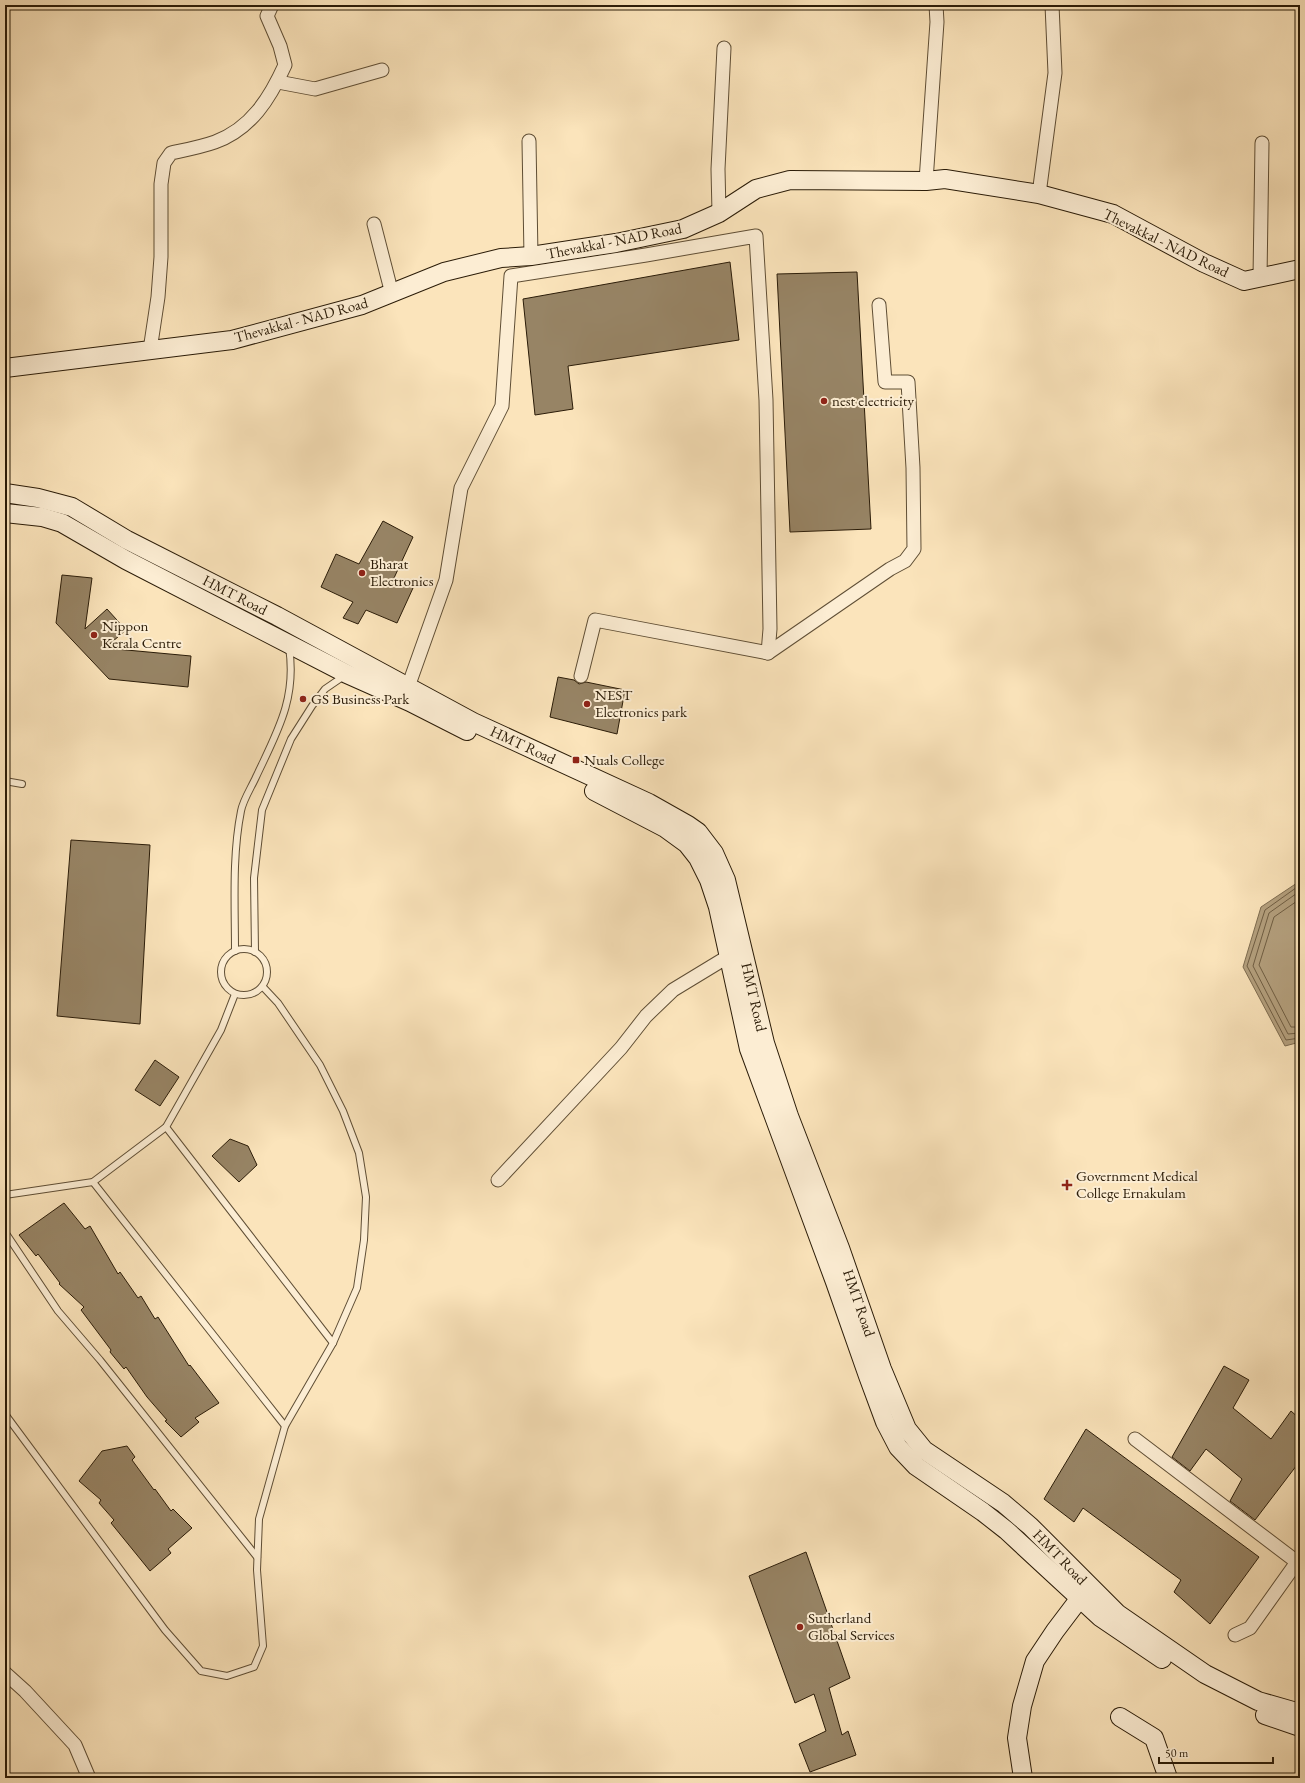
<svg xmlns="http://www.w3.org/2000/svg" width="1305" height="1783" viewBox="0 0 1305 1783" font-family="'EB Garamond',serif">
	<style>
		.water { fill: #b4a07e; stroke: #7d6b4f }
		.lines { fill: none; stroke-linecap: round; stroke-linejoin: round }
		.shore { stroke: #705e43; stroke-width: 1 }
		.building { fill: #978465; stroke: #2b1c08 }
		.lane-casing { stroke: #5f4e35; stroke-width: 8 }
		.street-casing { stroke: #5f4e35; stroke-width: 15 }
		.secondary-casing { stroke: #2b1c08; stroke-width: 20 }
		.lane { stroke: #fcedd3; stroke-width: 6 }
		.street { stroke: #fcedd3; stroke-width: 13 }
		.secondary { stroke: #fcedd3; stroke-width: 18 }
		.poi-dot { fill: #8f2418; stroke: #fcedd3; stroke-width: 1.5 }
		.labels { text-anchor: middle; stroke-width: 4; stroke-linejoin: round; paint-order: stroke }
		.street-label { font-size: 15px; fill: #2b1c08; stroke: #fcedd3 }
		.poi-label { font-size: 15px; fill: #2b1c08; stroke: #fcedd3; text-anchor: start }
	</style>
	<rect width="100%" height="100%" fill="#fbe4bb"/>
	<filter id="stains"><feTurbulence type="fractalNoise" baseFrequency=".005" numOctaves="4"/><feColorMatrix values="0 0 0 0 .2 0 0 0 0 .09 0 0 0 0 .02 0 0 0 .5 -.17"/></filter>
	<radialGradient id="worn" r=".72"><stop offset=".6" stop-color="#630" stop-opacity="0"/><stop offset="1" stop-color="#630" stop-opacity=".3"/></radialGradient>
	<path class="water" d="M1300,881V1042L1285,1046L1243,967L1261,907Z"/>
	<g class="lines">
		<g class="shore">
			<path d="M1300,885L1265,910L1247,966L1286,1040L1300,1038"/>
			<path d="M1300,891L1269,913L1253,966L1288,1034L1300,1033"/>
			<path d="M1300,899L1274,917L1259,965L1291,1027H1300"/>
		</g>
	</g>
	<g class="building">
		<path d="M730,262L739,340L568,366L573,409L535,415L523,299Z"/>
		<path d="M857,272L871,529L790,532L777,274Z"/>
		<path d="M383,521L413,537L394,578L413,588L397,623L366,610L358,624L343,618L353,602L321,587L336,554L359,564Z"/>
		<path d="M62,575L92,578L85,629L107,609L126,630L105,648L191,656L188,687L109,679L56,623Z"/>
		<path d="M558,677L574,680L579,684L586,682L625,690L617,734L550,717Z"/>
		<path d="M71,840L150,845L140,1024L57,1016Z"/>
		<path d="M155,1060L179,1077L160,1106L135,1090Z"/>
		<path d="M230,1139L248,1146L257,1165L239,1182L212,1156Z"/>
		<path d="M64,1203L85,1229L90,1226L118,1274L120,1272L138,1298L141,1296L155,1319L158,1317L189,1366L190,1365L219,1403L195,1418L199,1422L181,1437L165,1421L167,1420L147,1397L126,1367L124,1369L110,1352L111,1350L81,1310L84,1307L59,1284L60,1283L38,1254L36,1256L19,1235Z"/>
		<path d="M1224,1366L1249,1380L1233,1408L1271,1439L1291,1411L1300,1419V1461L1255,1520L1230,1501L1242,1479L1206,1449L1190,1471L1172,1457Z"/>
		<path d="M1086,1429L1259,1557L1210,1624L1174,1592L1181,1580L1083,1508L1074,1522L1044,1499Z"/>
		<path d="M127,1446L135,1457L132,1460L154,1490L155,1489L171,1511L173,1509L192,1528L168,1549L171,1553L150,1571L111,1523L114,1520L99,1503L101,1500L79,1481L102,1451Z"/>
		<path d="M806,1552L850,1678L829,1688L842,1735L848,1731L856,1755L810,1772L799,1744L826,1731L814,1694L795,1703L749,1576Z"/>
	</g>
	<g class="lines">
		<g class="lane-casing">
			<g id="lane">
				<path d="M5,781L22,784"/>
				<circle cx="244" cy="972" r="23"/>
				<path d="M235,951C235,905 232,856 241,811C243,800 251,788 256,777C277,732 297,699 289,647"/>
				<path d="M255,952L254,878L262,810L291,739L312,706L325,689L344,676"/>
				<path d="M166,1127L333,1343"/>
				<path d="M93,1182L285,1426"/>
				<path d="M5,1195L93,1182L166,1127L221,1030L235,994"/>
				<path d="M5,1232L58,1311L100,1360L257,1557"/>
				<path d="M5,1414L165,1630L201,1671L227,1676L254,1667L263,1646L257,1570L259,1519L285,1426L333,1343L357,1288L364,1240L366,1197L359,1153L343,1111L320,1065L278,1003L263,987"/>
			</g>
		</g>
		<g class="street-casing">
			<g id="street">
				<path d="M278,82L315,89L382,70"/>
				<path d="M529,141L531,256"/>
				<path d="M926,181L937,22L936,5"/>
				<path d="M1039,194L1055,73L1052,5"/>
				<path d="M719,213L718,169L724,48"/>
				<path d="M374,224L392,294"/>
				<path d="M1260,278L1262,143"/>
				<path d="M150,350L158,297L161,257V184L164,163L171,153C185,150 201,147 215,142C251,129 270,98 285,65L280,46L267,16L272,5"/>
				<path d="M768,653L890,569L905,561L914,549L913,468L908,382H885L879,305"/>
				<path d="M408,687L446,580L461,488L502,406L511,276L646,255L756,236L766,400L770,629L768,653L595,620L581,676"/>
				<path d="M498,1180L621,1048L646,1016L673,990L729,956"/>
				<path d="M1135,1439L1297,1562L1250,1628L1235,1635"/>
				<path d="M5,1673L25,1691L75,1745L89,1778"/>
			</g>
		</g>
		<g class="secondary-casing">
			<g id="secondary">
				<path d="M5,368L232,340L362,305L444,272L501,258L531,256L616,243L683,229L719,213L756,189L790,180L926,181L945,179L1039,194L1113,214L1204,263L1244,281L1300,269"/>
				<path d="M5,493L38,498L72,507L127,540L277,616L473,722L649,803L688,825L698,832L714,853L726,880L765,1043L789,1116L840,1248L882,1369L907,1429L924,1450L1003,1503L1030,1526L1118,1614L1205,1674L1258,1701L1300,1713"/>
				<path d="M5,513L42,517L62,523L126,560L347,674L410,702L467,731"/>
				<path d="M594,791L665,828L687,844L698,858L709,880L718,907L749,1049L835,1282L868,1376L885,1422L898,1447L916,1466L983,1512L1006,1530L1100,1617L1162,1659"/>
				<path d="M1265,1715L1300,1727"/>
				<path d="M1120,1717L1154,1738L1168,1778"/>
				<path d="M1023,1778L1017,1738L1022,1706L1035,1661L1055,1631L1086,1590"/>
			</g>
		</g>
		<use href="#lane" class="lane"/>
		<use href="#street" class="street"/>
		<use href="#secondary" class="secondary"/>
	</g>
	<g class="poi-dot">
		<circle cx="824" cy="401" r="4"/>
		<circle cx="362" cy="573" r="4"/>
		<circle cx="94" cy="635" r="4"/>
		<circle cx="303" cy="699" r="4"/>
		<circle cx="587" cy="704" r="4"/>
		<rect x="572" y="756" width="8" height="8" rx="2"/>
		<path d="M1065 1179h4v4h4v4h-4v4h-4v-4h-4v-4h4z"/>
		<circle cx="800" cy="1627" r="4"/>
	</g>
	<g class="labels">
		<g class="street-label">
			<text transform="translate(614 241) rotate(-11)" y="5">Thevakkal - NAD Road</text>
			<text transform="translate(1166 243) rotate(26)" y="5">Thevakkal - NAD Road</text>
			<text transform="translate(301 320) rotate(-15)" y="5">Thevakkal - NAD Road</text>
			<text transform="translate(235 595) rotate(27)" y="5">HMT Road</text>
			<text transform="translate(523 745) rotate(25)" y="5">HMT Road</text>
			<text transform="translate(754 997) rotate(77)" y="5">HMT Road</text>
			<text transform="translate(859 1303) rotate(71)" y="5">HMT Road</text>
			<text transform="translate(1060 1557) rotate(46)" y="5">HMT Road</text>
		</g>
		<g class="poi-label">
			<text x="832" y="406">nest electricity</text>
			<text x="370" y="569">Bharat<tspan x="370" dy="17">Electronics</tspan></text>
			<text x="102" y="631">Nippon<tspan x="102" dy="17">Kerala Centre</tspan></text>
			<text x="595" y="700">NEST<tspan x="595" dy="17">Electronics park</tspan></text>
			<text x="311" y="704">GS Business Park</text>
			<text x="584" y="765">Nuals College</text>
			<text x="1076" y="1181">Government Medical<tspan x="1076" dy="17">College Ernakulam</tspan></text>
			<text x="808" y="1623">Sutherland<tspan x="808" dy="17">Global Services</tspan></text>
		</g>
	</g>
	<rect width="1305" height="1783" fill="none" stroke="#fbe4bb" stroke-width="20"/>
	<rect x="6" y="6" width="1293" height="1771" fill="none" stroke="#2b1c08" stroke-width="2"/>
	<rect x="10" y="10" width="1285" height="1763" fill="none" stroke="#2b1c08"/>
	<path d="M1159 1757v6h114v-6" fill="none" stroke="#2b1c08" stroke-width="2"/>
	<text x="1165" y="1757" font-size="12" fill="#2b1c08" stroke="#fcedd3" stroke-width="3" paint-order="stroke">50 m</text>
	<rect width="100%" height="100%" filter="url(#stains)"/>
	<rect width="100%" height="100%" fill="url(#worn)"/>
</svg>
